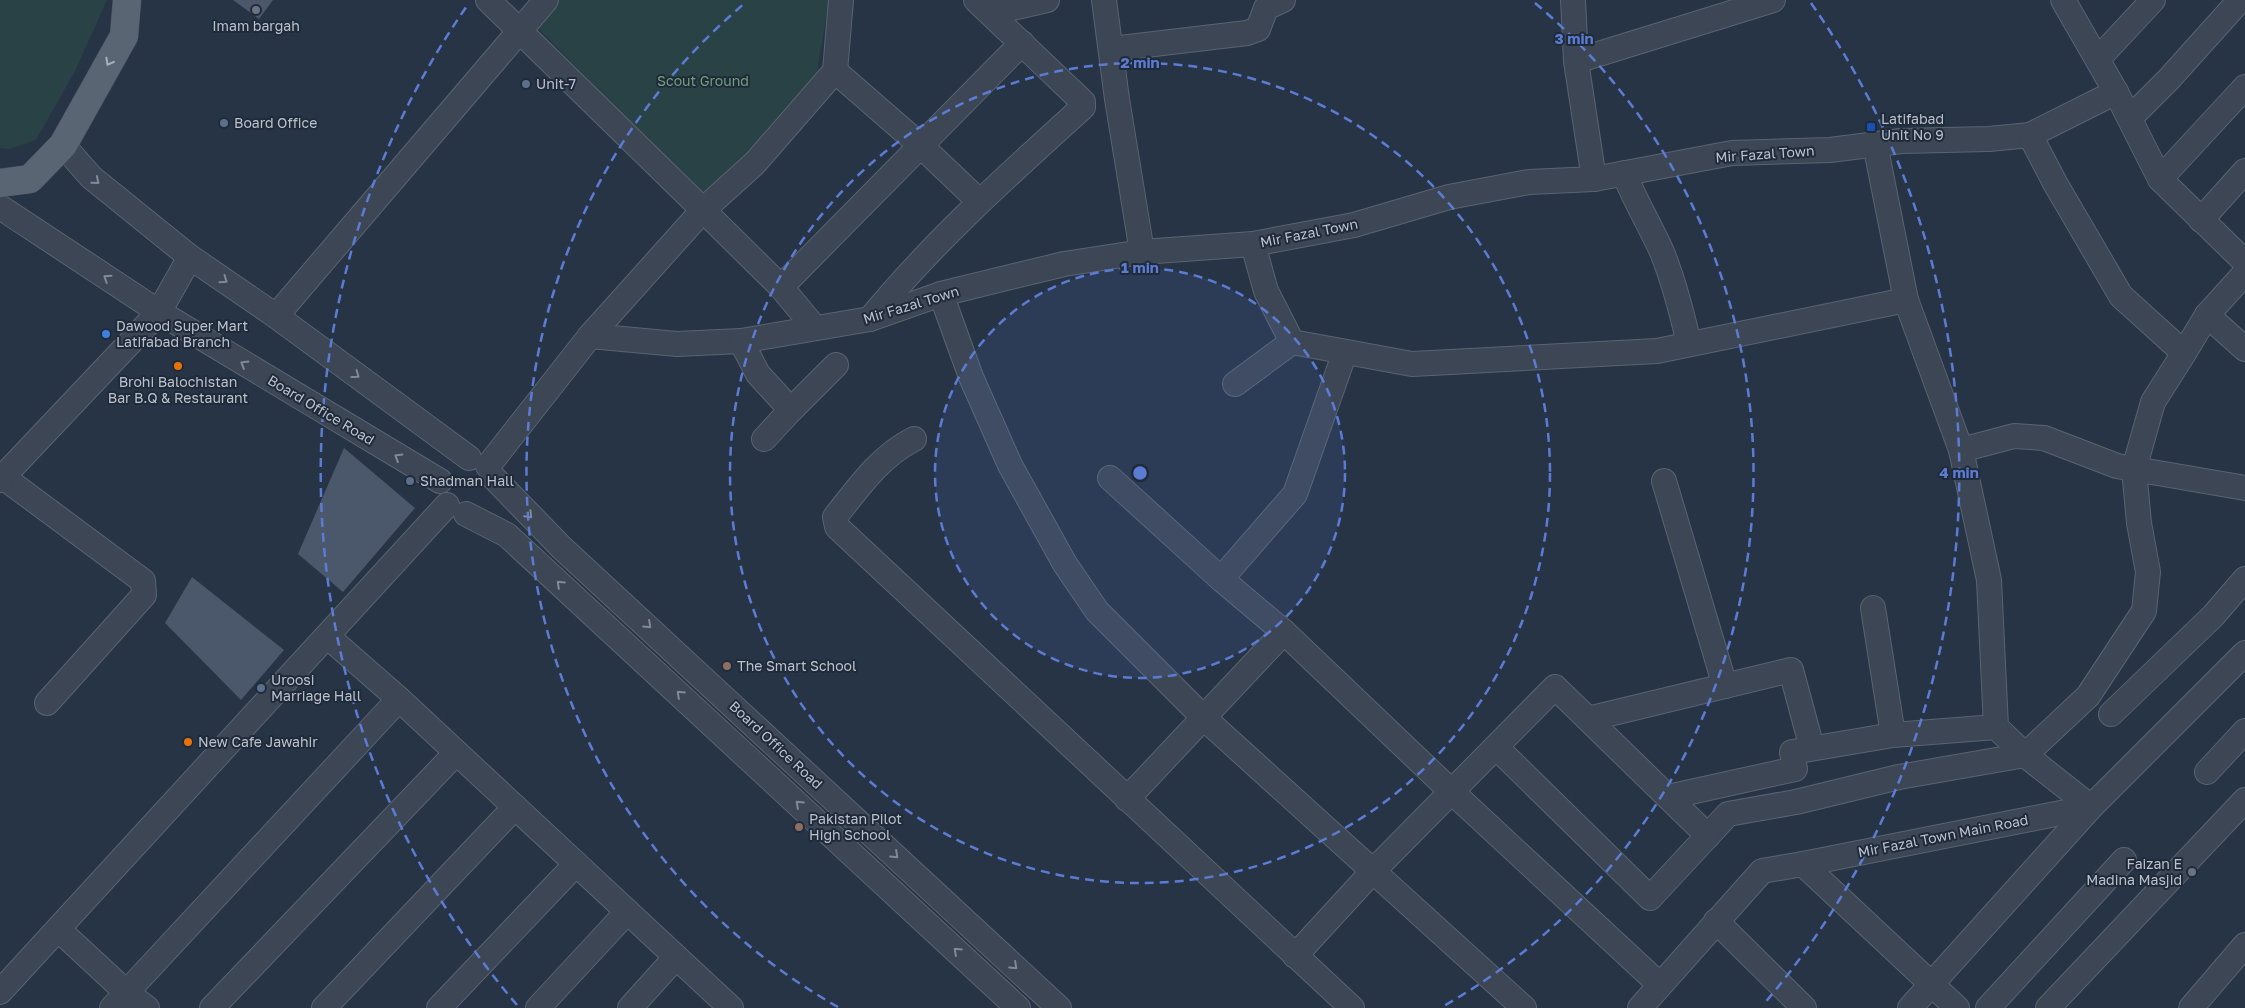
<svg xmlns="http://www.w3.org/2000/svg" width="2245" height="1008" viewBox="0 0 2245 1008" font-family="'Golos Text',sans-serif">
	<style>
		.green { fill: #294246 }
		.building { fill: #4b586b }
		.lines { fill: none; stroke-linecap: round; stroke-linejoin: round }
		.minor-casing { stroke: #5a6471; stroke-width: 26 }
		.major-casing { stroke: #454f5d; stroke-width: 29 }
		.minor { stroke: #3c4654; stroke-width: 24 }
		.major { stroke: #5a6574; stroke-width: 28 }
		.oneway { stroke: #a7afbb }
		.oneway2 { stroke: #818a97 }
		.ring { fill: none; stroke: #5c7cd4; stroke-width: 2.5; stroke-dasharray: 9 6 }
		.worship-dot { fill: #6b7280; stroke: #202b3a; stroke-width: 2 }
		.service-dot { fill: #5c6f8a; stroke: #202b3a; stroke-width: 2 }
		.transit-dot { fill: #1a4fb4; stroke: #202b3a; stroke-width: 2 }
		.shop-dot { fill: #3f7fe0; stroke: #202b3a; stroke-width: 2 }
		.food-dot { fill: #e8710a; stroke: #202b3a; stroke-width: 2 }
		.education-dot { fill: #8d6e63; stroke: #202b3a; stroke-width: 2 }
		.labels { text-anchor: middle; stroke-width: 4; stroke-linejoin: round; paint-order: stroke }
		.poi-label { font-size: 14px; fill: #bac1cd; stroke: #202b3a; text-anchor: start }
		.park-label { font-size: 14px; fill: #709f7b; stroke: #202b3a }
		.street-label { font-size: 14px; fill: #bac1cd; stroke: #202b3a }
		.centre { fill: #5c7cd4; stroke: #202b3a; stroke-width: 2.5 }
		.ring-label { font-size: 15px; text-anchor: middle; font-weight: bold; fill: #5c7cd4; stroke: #202b3a; stroke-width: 4; stroke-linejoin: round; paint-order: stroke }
	</style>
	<rect width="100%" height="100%" fill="#273445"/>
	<g class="green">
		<path d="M0,0H107L75,71L36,140L10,149L0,148Z"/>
		<path d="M558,0H829L817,73L707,201L534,24Z"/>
	</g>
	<g class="building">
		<path d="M233,0H273L259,19Z"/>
		<path d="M344,448L415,508L343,592L298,554Z"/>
		<path d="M192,577L284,650L241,700L165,623Z"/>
	</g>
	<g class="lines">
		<g class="minor-casing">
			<g id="minor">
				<path d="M488,0L703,210L781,287L815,328"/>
				<path d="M1104,0L1117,99L1142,252"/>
				<path d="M1573,0L1576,61L1594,179"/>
				<path d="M2063,0L2116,92L2160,179L2245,262"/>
				<path d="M991,13L1047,0"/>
				<path d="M1112,49L1247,33L1258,29L1266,8L1283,0"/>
				<path d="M2098,59L2153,0"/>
				<path d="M1576,61L1773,0"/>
				<path d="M835,71L920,145L979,201"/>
				<path d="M2130,118L2169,79L2240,0"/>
				<path d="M1875,144L1906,300"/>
				<path d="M63,145L91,177L190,257L276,316L469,458"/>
				<path d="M1624,173C1635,201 1650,225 1662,252C1674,282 1682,313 1689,344"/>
				<path d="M2160,179L2245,87"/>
				<path d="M0,207L159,312L440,481"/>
				<path d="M2201,220L2245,171"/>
				<path d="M1253,244L1266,291L1292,342L1412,364L1657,351L1906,300L1961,450L1989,580L1996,727L2025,755L2091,807L1910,1008"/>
				<path d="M781,287L1022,43"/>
				<path d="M941,294L971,377L1010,465L1065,564L1097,611L1204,718L1524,1008"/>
				<path d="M2207,315L2245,349"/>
				<path d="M276,316L546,0"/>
				<path d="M870,319C934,241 1008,175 1083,107V102L976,0"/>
				<path d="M590,336L677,344L741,341L870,319L941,294L1064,264L1142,252L1253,244L1354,225L1449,197L1529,182L1594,179L1732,153L1830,150L1901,141L1989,139L2030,135L2116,92"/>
				<path d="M741,341L758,374L791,410L836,365"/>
				<path d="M2184,353L2207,315L2245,273"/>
				<path d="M1235,384L1292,342"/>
				<path d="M764,439L791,410"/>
				<path d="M914,439C879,457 859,487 835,517L837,527L1352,1008"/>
				<path d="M1961,450L2014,436L2044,438L2117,466L2245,488"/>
				<path d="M488,466L590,336L703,210L755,163L835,71L841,0"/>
				<path d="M3,477L143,581L144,595L47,703"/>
				<path d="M1110,478L1221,579"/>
				<path d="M495,479L561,547L1059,1008"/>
				<path d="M0,480L159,312L190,257"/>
				<path d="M1664,481L1725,686"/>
				<path d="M466,514L507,535L1018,1008"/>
				<path d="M1873,608L1893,735"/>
				<path d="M1284,632L1452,792L1659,984"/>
				<path d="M327,636L399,699L731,1008"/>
				<path d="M2111,714L2213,616L2245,579"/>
				<path d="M1588,719L1791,670L1812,748"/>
				<path d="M1496,747L1650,898L1728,814L1796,802L1899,777L2025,755L2088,696L2144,611L2148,572L2139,523L2134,469L2153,402L2184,353L2121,296L2055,183L2030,135"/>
				<path d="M2207,772L2245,731"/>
				<path d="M1668,797L1795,769L1792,752L1893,735L1996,727"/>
				<path d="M1127,799L1284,632L1221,579L1295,494L1345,352"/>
				<path d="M1803,864L1957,1008"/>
				<path d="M1716,921L1804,1008"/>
				<path d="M58,929L126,992L147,1008"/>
				<path d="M1295,956L1373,871L1555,687L1708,836"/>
				<path d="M0,992L447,505"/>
				<path d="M112,1008L399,699"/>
				<path d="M212,1008L456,753"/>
				<path d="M324,1008L515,807"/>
				<path d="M439,1008L576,864"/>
				<path d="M538,1008L627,912"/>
				<path d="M630,1008L676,957"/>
				<path d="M1640,1008L1762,871L1803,864L2091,807L2245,653"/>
				<path d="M1988,1008L2124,860"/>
				<path d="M2048,1008L2245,800"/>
				<path d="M2191,1008L2245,945"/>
			</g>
		</g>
		<g class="major-casing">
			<path id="major" d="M0,183L30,179L63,145L124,36L127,0"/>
		</g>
		<use href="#minor" class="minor"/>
		<use href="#major" class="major"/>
	</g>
	<defs><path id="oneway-chevron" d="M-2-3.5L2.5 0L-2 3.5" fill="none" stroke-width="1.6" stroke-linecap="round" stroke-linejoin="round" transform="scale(1.25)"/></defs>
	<use class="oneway" href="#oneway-chevron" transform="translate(109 62) rotate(119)"/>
	<g class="oneway2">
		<use href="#oneway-chevron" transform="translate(96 181) rotate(40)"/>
		<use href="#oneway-chevron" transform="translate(107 278) rotate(-147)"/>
		<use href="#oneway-chevron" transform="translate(224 280) rotate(35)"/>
		<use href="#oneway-chevron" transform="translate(244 364) rotate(-149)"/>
		<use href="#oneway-chevron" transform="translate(356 375) rotate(36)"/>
		<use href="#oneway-chevron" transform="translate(398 457) rotate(-149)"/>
		<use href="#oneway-chevron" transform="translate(529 515) rotate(46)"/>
		<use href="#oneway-chevron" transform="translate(560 584) rotate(-137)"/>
		<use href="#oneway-chevron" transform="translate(648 625) rotate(43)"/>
		<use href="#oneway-chevron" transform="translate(680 694) rotate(-137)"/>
		<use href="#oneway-chevron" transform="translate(799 804) rotate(-137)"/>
		<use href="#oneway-chevron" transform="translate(895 855) rotate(43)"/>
		<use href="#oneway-chevron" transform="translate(957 951) rotate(-137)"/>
		<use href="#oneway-chevron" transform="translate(1014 966) rotate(43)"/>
	</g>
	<circle cx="1140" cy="473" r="205" fill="#5c7cd4" fill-opacity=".12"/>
	<g class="ring">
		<circle cx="1140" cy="473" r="205"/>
		<circle cx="1140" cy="473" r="410"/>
		<path d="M838 1007A614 614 0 0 1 745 3M1535 3A614 614 0 0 1 1442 1007"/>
		<path d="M517 1005A819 819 0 0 1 469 3M1811 3A819 819 0 0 1 1763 1005"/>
	</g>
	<g class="worship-dot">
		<circle cx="256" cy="10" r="5"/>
		<circle cx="2192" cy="872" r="5"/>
	</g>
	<g class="service-dot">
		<circle cx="526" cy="84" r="5"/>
		<circle cx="224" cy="123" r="5"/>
		<circle cx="410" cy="481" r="5"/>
		<circle cx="261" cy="688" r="5"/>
	</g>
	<rect class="transit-dot" x="1866" y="122" width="10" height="10" rx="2.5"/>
	<circle class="shop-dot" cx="106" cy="334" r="5"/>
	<g class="food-dot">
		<circle cx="178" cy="366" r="5"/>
		<circle cx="188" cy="742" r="5"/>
	</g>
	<g class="education-dot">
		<circle cx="727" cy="666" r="5"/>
		<circle cx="799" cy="827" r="5"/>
	</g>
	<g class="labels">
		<g class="poi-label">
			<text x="256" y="31" text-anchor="middle">Imam bargah</text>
			<text x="536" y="89">Unit-7</text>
			<text x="1881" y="124">Latifabad<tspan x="1881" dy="16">Unit No 9</tspan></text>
			<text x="234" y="128">Board Office</text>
			<text x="116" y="331">Dawood Super Mart<tspan x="116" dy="16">Latifabad Branch</tspan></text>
			<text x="178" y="387" text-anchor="middle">Brohi Balochistan<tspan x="178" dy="16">Bar B.Q &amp; Restaurant</tspan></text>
			<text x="420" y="486">Shadman Hall</text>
			<text x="737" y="671">The Smart School</text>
			<text x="271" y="685">Uroosi<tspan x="271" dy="16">Marriage Hall</tspan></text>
			<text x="198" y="747">New Cafe Jawahir</text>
			<text x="809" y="824">Pakistan Pilot<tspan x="809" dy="16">High School</tspan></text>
			<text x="2182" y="869" text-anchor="end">Faizan E<tspan x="2182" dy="16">Madina Masjid</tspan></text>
		</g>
		<g class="park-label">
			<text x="703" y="86">Scout Ground</text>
		</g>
		<g class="street-label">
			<text transform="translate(1765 154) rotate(-4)" y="5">Mir Fazal Town</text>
			<text transform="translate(1309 233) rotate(-11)" y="5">Mir Fazal Town</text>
			<text transform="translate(911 305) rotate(-17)" y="5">Mir Fazal Town</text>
			<text transform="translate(321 410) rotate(31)" y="5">Board Office Road</text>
			<text transform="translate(776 745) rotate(43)" y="5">Board Office Road</text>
			<text transform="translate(1943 836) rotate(-11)" y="5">Mir Fazal Town Main Road</text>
		</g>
	</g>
	<circle cx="1140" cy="473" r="8" class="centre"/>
	<g class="ring-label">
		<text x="1574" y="44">3 min</text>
		<text x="1140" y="68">2 min</text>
		<text x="1140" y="273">1 min</text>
		<text x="1959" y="478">4 min</text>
	</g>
</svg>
